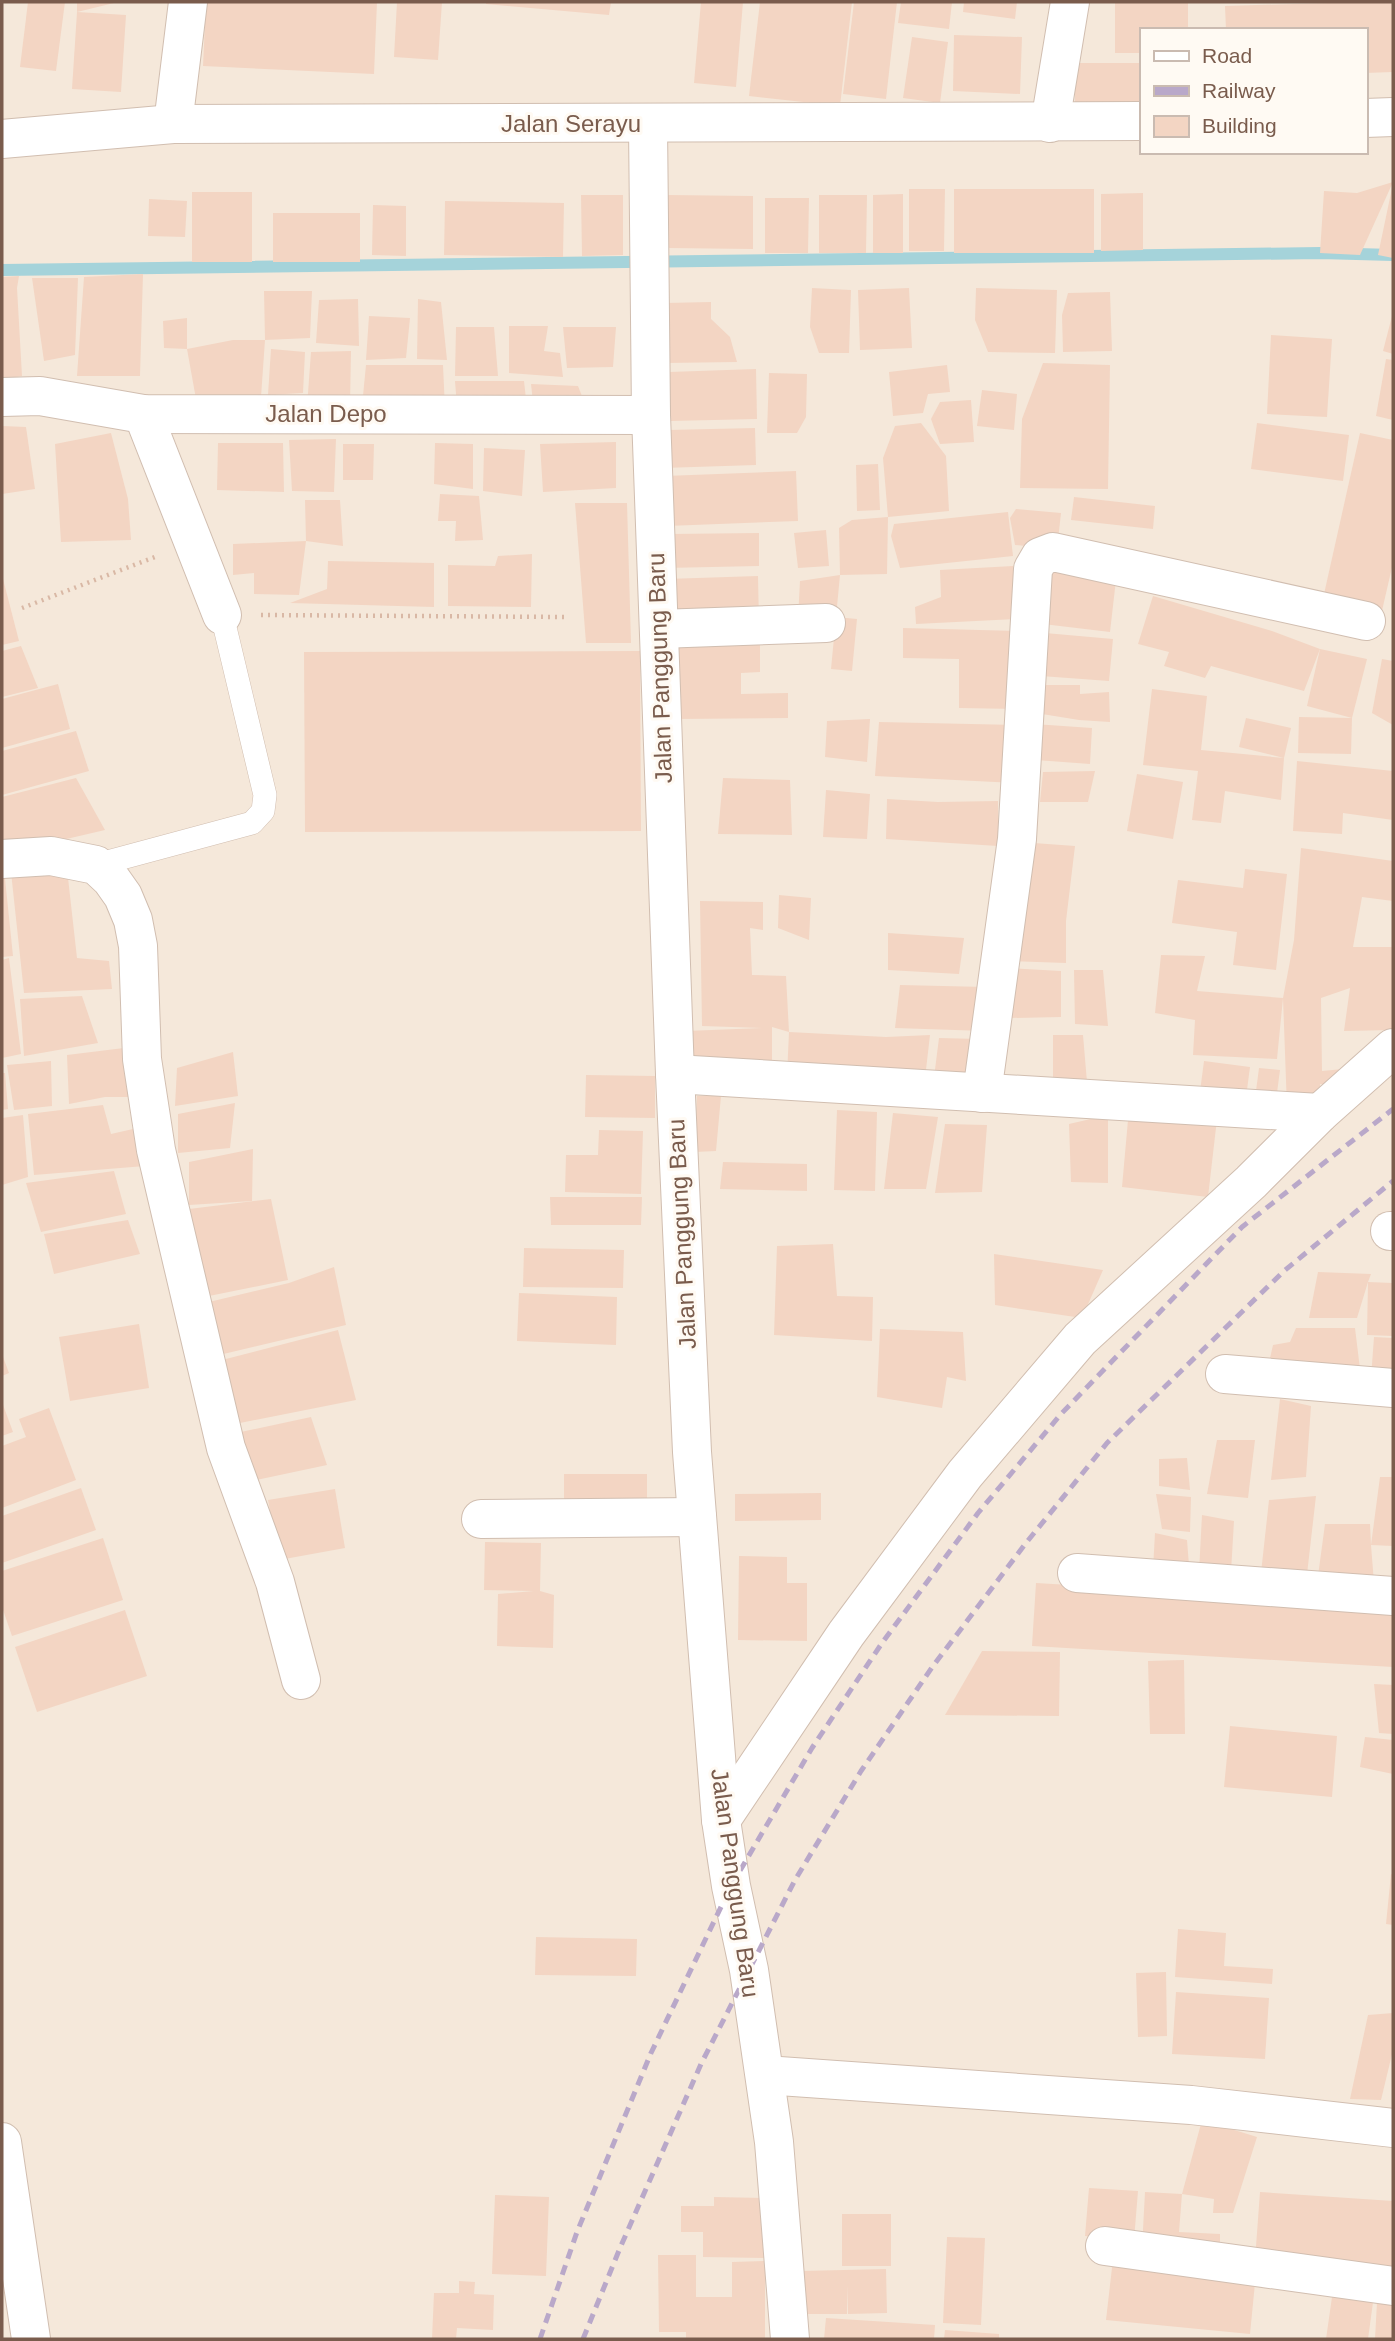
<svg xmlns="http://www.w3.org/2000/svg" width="1395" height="2341" viewBox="0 0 1395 2341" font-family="Arial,sans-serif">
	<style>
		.residential { fill: #f5e8da; fill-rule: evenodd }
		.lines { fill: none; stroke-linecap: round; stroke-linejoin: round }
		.stream { stroke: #a5d3da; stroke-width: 12 }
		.building { fill: #f3d5c3 }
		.service-casing { stroke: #d1beb0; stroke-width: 24 }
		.minor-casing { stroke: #d1beb0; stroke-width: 40 }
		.tertiary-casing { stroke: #d1beb0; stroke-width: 40 }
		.path { stroke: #d9b8a5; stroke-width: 4.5; stroke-dasharray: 2 5; stroke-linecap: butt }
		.service { stroke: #fff; stroke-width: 23 }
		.minor { stroke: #fff; stroke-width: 38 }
		.tertiary { stroke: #fff; stroke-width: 38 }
		.rail { stroke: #b9a8c9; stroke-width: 5; stroke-dasharray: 10 7; stroke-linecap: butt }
		.labels { text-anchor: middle; stroke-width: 6; stroke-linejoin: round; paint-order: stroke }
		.street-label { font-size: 24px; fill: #7a5c4d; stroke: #fffaf3 }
	</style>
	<rect width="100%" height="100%" fill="#fdf6ec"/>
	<path class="residential" d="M2,2H1393V2339H2ZM1141,30H1365V152H1141Z"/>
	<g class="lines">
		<path class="stream" d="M2,270L1320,253L1393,255"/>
	</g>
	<g class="building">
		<path d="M28,2H65L56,71L20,67Z"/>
		<path d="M77,2H114V3L77,12Z"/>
		<path d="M206,2H377L374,74L203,66Z"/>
		<path d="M397,2H442L438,60L394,57Z"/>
		<path d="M486,2H611L609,15L486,4Z"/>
		<path d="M701,2H743L736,87L694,83Z"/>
		<path d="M760,2H852L840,106L749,96Z"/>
		<path d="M854,2H897L886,99L843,94Z"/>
		<path d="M901,2H952L949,29L898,23Z"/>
		<path d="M964,2H1017L1015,19L963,12Z"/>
		<path d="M1115,2H1188V30H1141V53H1115Z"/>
		<path d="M1360,2H1393V72L1365,73V30H1226L1225,6Z"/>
		<path d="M77,12L126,15L121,92L72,89Z"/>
		<path d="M954,35L1022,37L1020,94L953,91Z"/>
		<path d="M912,37L948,42L940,103L903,98Z"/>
		<path d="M1075,63H1141V114L1075,115Z"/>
		<path d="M1393,182L1360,255L1320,253L1324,191L1357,193Z"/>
		<path d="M1392,188H1393V258L1378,255Z"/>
		<path d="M909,189H945L944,251H909Z"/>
		<rect x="954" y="189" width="140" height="64"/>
		<rect x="192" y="192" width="60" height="70"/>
		<path d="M1143,193V250L1101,251V194Z"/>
		<path d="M903,194V253H873V195Z"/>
		<path d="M581,195H623V255L582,256Z"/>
		<path d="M668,195L753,196V249L668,248Z"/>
		<path d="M819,195H867L866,253H819Z"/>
		<path d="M765,198H809L808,253H765Z"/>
		<path d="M149,199L187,201L185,237L148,236Z"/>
		<path d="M445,201L564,203L563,257L444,255Z"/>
		<path d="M373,205L406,206V256L372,255Z"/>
		<rect x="273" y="213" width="87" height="49"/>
		<path d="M143,274L140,376H77L84,277Z"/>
		<path d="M19,276L17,288L22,376L2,379V277Z"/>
		<path d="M32,278H78L75,355L44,361Z"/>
		<path d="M812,288L851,290L849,353H819L810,327Z"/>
		<path d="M909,288L912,348L860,350L858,290Z"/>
		<path d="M976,288L1057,290L1055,353L988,352L975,320Z"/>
		<path d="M264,291H312L310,338L265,340Z"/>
		<path d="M1110,292L1112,351L1063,352L1062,315L1068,293Z"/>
		<path d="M358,299L359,346L316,343L319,300Z"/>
		<path d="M418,299L441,302L447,360L417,359Z"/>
		<path d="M711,302V319L730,337L737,362L666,363L665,303Z"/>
		<path d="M369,316L410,318L406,358L366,360Z"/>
		<path d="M1392,316H1393V354L1383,351Z"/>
		<path d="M187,318V349L164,348L163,321Z"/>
		<path d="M509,326H548L544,351L560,353L563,377L509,373Z"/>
		<path d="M456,327H494L498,376H455Z"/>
		<path d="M563,327H616L613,367L567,368Z"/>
		<path d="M1271,335L1332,339L1327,417L1267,414Z"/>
		<path d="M233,340H265L261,397L196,399L187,349Z"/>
		<path d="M271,349L305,352L303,393L268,395Z"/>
		<path d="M351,351L350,405L307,407L311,352Z"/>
		<path d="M1386,359L1393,360V420L1376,416Z"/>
		<path d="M1043,363L1110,365L1108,489L1020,488L1022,419Z"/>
		<path d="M366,365H443L445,409L362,406Z"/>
		<path d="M947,365L950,392L928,394L923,413L893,416L889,372Z"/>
		<path d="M756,369L757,419L670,421L669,372Z"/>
		<path d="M769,373L807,374L806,417L797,433H767Z"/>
		<path d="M455,381H524L527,408L457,407Z"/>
		<path d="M531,384L578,386L587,409L533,402Z"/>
		<path d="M982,390L1017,394L1014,430L977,426Z"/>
		<path d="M971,400L974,442L940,444L931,419L940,402Z"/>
		<path d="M921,423L946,456L949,511L888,517L883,458L895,426Z"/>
		<path d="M1257,423L1349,435L1343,481L1251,469Z"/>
		<path d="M2,426L26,427L35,489L2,494Z"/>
		<path d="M755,428L756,465L663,468L668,430Z"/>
		<path d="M111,433L128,499L131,540L61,542L55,444Z"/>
		<path d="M1360,433L1393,440V563L1381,615L1322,603Z"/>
		<path d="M336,439L334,492L292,491L289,440Z"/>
		<path d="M616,442V488L543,492L540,444Z"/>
		<path d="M218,443H283L284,492L217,490Z"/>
		<path d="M435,443L473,444V489L434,484Z"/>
		<path d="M343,444H374L373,480H343Z"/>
		<path d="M484,448L525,450L522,496L483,491Z"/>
		<path d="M878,464L880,510L857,511L856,465Z"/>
		<path d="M796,471L798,521L667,526L665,476Z"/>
		<path d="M440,494L479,496L483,540L455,541L456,521H438Z"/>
		<path d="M1074,497L1155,506L1153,529L1071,520Z"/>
		<path d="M305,500H340L343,546L306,541L299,595L254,594V573L233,575V544L306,541Z"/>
		<path d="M575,503H627L631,643H586Z"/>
		<path d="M1016,509L1061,513L1057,549L1015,545L1010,518Z"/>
		<path d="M1008,512L1013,556L900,568L891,536L894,524Z"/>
		<path d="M888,517L887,574L840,575L839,528L852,520Z"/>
		<path d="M826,530L829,566L798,568L794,533Z"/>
		<path d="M759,533V566L665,568L669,534Z"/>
		<path d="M532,554L531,607L448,606V565L495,566L498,556Z"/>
		<path d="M328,561L434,563V607L290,603L327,589Z"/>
		<path d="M1050,563L1117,571L1110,632L1043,624Z"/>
		<path d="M1013,566L1016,619L916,624L915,607L941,597L940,570Z"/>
		<path d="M2,575L19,641L2,645Z"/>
		<path d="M840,575L836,617L857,619L852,671L831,669L836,617L798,619L800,581Z"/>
		<path d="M758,576L759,623L667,625L666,579Z"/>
		<path d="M1153,596L1272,631L1320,649L1304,691L1211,666L1205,678L1164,666L1169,652L1138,644Z"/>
		<path d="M903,628L1018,631L1017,709L959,708V659L903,658Z"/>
		<path d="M760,633V672L741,673V694L788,693V718L676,719L674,634Z"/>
		<path d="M1045,633L1113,639L1109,681L1041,676Z"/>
		<path d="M21,646L38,688L2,697V651Z"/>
		<path d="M1320,649L1367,659L1352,718L1351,754L1298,753L1299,717L1352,718L1307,706Z"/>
		<path d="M640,651L641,831L305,832L304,652Z"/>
		<path d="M1382,659L1393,661V725L1372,713Z"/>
		<path d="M58,684L70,729L2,748V699Z"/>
		<path d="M1042,685H1080V694L1109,692L1110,722L1079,720L1042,714Z"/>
		<path d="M1152,689L1207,696L1201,750L1284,758L1239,747L1246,718L1291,728L1284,758L1281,800L1225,791L1221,823L1192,820L1198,771L1143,765Z"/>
		<path d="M870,719L867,762L825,757L827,721Z"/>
		<path d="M879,722L1017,725L1015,783L875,776Z"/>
		<path d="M1034,724L1092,728L1090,764L1036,760Z"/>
		<path d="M76,731L89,771L2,795V751Z"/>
		<path d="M1297,761L1393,771V820L1343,813L1342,834L1293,831Z"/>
		<path d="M1095,771L1088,802H1040L1043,772Z"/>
		<path d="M1137,774L1183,782L1173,839L1127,831Z"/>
		<path d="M76,778L105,830L2,854V797Z"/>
		<path d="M723,778L790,780L792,835L718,834Z"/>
		<path d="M826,790L870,794L867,839L823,837Z"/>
		<path d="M887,799L938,802L998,801V846L886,839Z"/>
		<path d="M1020,842L1075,846L1066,921V963L1010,961Z"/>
		<path d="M1301,848L1393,861V901L1362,897L1353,947H1393V1030L1344,1031L1350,988L1321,998L1322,1071L1343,1069V1084H1320V1108H1287L1283,998L1294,940Z"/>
		<path d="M2,869H4L13,956L2,957Z"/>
		<path d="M67,869L77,958L109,961L112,989L24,993L11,872Z"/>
		<path d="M1245,869L1287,874L1276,970L1233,965L1237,932L1172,923L1178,880L1243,888Z"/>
		<path d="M779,895L811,898L809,940L778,928Z"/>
		<path d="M700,901L763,902V930L750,928L752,975L786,976L789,1032L772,1027V1070L683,1063L686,1031L762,1028L702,1026Z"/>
		<path d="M888,933L964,938L959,974L888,970Z"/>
		<path d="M1161,955L1205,956L1197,991L1283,998L1277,1059L1193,1055L1195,1020L1155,1013Z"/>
		<path d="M9,958L21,1054L2,1058V960Z"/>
		<path d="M1008,968L1061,971V1017L1010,1018Z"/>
		<path d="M1074,970H1103L1108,1026L1075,1024Z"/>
		<path d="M900,985L986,987L985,1031L895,1028Z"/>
		<path d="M82,996L98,1043L24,1056L20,999Z"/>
		<path d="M789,1032L886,1037L930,1035L924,1087L787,1076Z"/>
		<path d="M1053,1035H1083L1087,1082H1053Z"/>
		<path d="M939,1038L979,1039L976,1079L933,1085Z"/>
		<path d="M132,1047L134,1097H105L69,1104L67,1055Z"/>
		<path d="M233,1052L238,1096L175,1106L177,1068Z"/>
		<path d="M51,1061L52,1106L14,1110L7,1065Z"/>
		<path d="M1204,1061L1250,1067L1245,1105L1199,1099Z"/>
		<path d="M1259,1068L1280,1070L1275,1108L1254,1106Z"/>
		<path d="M2,1073H5L8,1109L2,1110Z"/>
		<path d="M586,1075L655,1076V1118L585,1117Z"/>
		<path d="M697,1096H721L716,1151L695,1152Z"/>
		<path d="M235,1103L230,1148L178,1153V1114Z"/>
		<path d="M103,1105L111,1134L133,1129L145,1166L34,1175L28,1114Z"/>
		<path d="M1129,1109L1217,1119L1208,1197L1122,1187Z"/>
		<path d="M837,1110L877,1112L875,1191L834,1190Z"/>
		<path d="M893,1113L938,1117L926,1189H884Z"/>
		<path d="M23,1115L28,1177L2,1185V1118Z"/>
		<path d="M1108,1115V1183L1071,1182L1069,1124Z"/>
		<path d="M945,1124L987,1125L982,1192L935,1193Z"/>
		<path d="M599,1130L643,1131L641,1194L565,1192L566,1155H598Z"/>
		<path d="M253,1149L252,1201L189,1205V1162Z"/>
		<path d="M723,1162L807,1164V1191L720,1189Z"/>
		<path d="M114,1171L126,1214L41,1232L26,1183Z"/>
		<path d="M550,1197H642L641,1225H551Z"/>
		<path d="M271,1199L288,1280L204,1297L189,1209Z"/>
		<path d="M128,1220L140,1254L54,1274L44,1234Z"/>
		<path d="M833,1244L837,1296L873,1297L872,1341L774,1335L777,1246Z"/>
		<path d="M524,1248L624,1250L623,1288L523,1287Z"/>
		<path d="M994,1254L1103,1270L1082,1318L995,1305Z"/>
		<path d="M334,1267L346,1325L215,1356L209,1302L289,1283Z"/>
		<path d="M1318,1272L1371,1274L1368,1282L1393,1283V1336L1367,1335L1368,1282L1357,1318H1309Z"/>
		<path d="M519,1293L617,1297L616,1345L517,1341Z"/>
		<path d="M139,1324L149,1388L70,1401L59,1337Z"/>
		<path d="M1296,1328H1355L1360,1369L1268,1367L1273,1345L1290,1342Z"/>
		<path d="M880,1329L963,1332L966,1381L947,1377L942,1408L877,1397Z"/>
		<path d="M338,1330L356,1400L235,1424L222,1360Z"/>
		<path d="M1374,1337L1393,1338V1382L1371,1378Z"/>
		<path d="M2,1354L9,1373L2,1376Z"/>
		<path d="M1280,1399L1311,1406L1306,1477L1271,1480Z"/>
		<path d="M2,1402L13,1432L2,1436Z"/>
		<path d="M49,1408L76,1480L2,1508V1446L26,1437L19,1419Z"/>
		<path d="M311,1417L327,1465L247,1482L236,1433Z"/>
		<path d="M1217,1440H1255L1248,1498L1207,1494Z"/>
		<path d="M1187,1458L1190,1490L1159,1486V1459Z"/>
		<rect x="564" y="1474" width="83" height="40"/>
		<path d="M1380,1477H1393V1546L1371,1545L1374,1583L1318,1576L1325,1524H1370L1371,1545Z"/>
		<path d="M81,1488L96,1530L2,1563V1516Z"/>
		<path d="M335,1489L345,1548L279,1560L268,1500Z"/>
		<path d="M821,1493V1520L735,1521V1494Z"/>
		<path d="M1156,1494L1191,1497L1190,1532L1162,1529Z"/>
		<path d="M1316,1496L1306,1583L1260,1582L1269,1500Z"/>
		<path d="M1202,1515L1234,1521L1231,1572H1199Z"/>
		<path d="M1155,1533L1187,1540L1190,1578L1153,1569Z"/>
		<path d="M103,1538L123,1600L12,1636L2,1607V1571Z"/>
		<path d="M485,1542L541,1543L540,1591L554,1595L553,1648L497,1646L498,1594L534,1591L484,1590Z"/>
		<path d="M739,1556L787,1557V1583H807V1641L738,1640Z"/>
		<path d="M1036,1583L1393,1604V1667L1032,1646Z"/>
		<path d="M125,1610L147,1676L37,1712L15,1647Z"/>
		<path d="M982,1651L1060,1652L1059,1716L945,1715Z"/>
		<path d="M1184,1660L1185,1734H1150L1148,1661Z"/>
		<path d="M1374,1684L1393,1685V1734L1379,1733Z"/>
		<path d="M1230,1726L1337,1736L1332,1797L1224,1787Z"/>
		<path d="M1365,1737L1393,1740V1774L1360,1767Z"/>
		<path d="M1391,1874L1393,1875V1925L1386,1924Z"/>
		<path d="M1178,1929L1226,1933L1224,1966L1273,1969L1272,1984L1175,1977Z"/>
		<path d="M536,1937L637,1939L636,1976L535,1975Z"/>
		<path d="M1166,1972L1167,2036L1138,2037L1136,1973Z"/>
		<path d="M1176,1992L1269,1998L1265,2059L1172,2054Z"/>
		<path d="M1393,2013V2050L1381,2100L1350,2099L1368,2015Z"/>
		<path d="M1202,2120L1257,2137L1233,2213H1213L1214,2199L1182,2194L1179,2232L1220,2234V2254L1142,2248L1145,2192L1182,2194Z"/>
		<path d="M1089,2188L1138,2191L1134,2240L1085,2236Z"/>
		<path d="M1260,2192L1393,2201V2269L1255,2260Z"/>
		<path d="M495,2195L549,2197L546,2276L492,2274Z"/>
		<path d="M714,2197L765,2198L764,2258L703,2257V2232H681V2206H714Z"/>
		<rect x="842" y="2214" width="49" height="52"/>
		<path d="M947,2237L985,2238L981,2325L943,2323Z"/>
		<path d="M658,2255H696V2297H732V2262L765,2261V2339H686V2332H659Z"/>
		<path d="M1113,2259L1256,2273L1250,2334L1106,2320Z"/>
		<path d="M886,2269L887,2313L848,2314L847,2285V2314H800L801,2271Z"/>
		<path d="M459,2281L475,2282L474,2294L494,2295L493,2330L457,2328L456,2339H432L434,2293H459Z"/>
		<path d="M1333,2290L1374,2295L1368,2339H1326Z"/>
		<path d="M1377,2302L1393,2304V2339H1375Z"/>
		<path d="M826,2318L935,2325L934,2339H824Z"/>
		<path d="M945,2330L999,2334V2339H944Z"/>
	</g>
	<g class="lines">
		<g class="service-casing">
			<path id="service" d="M96,865L252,823L263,811L265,795L222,615"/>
		</g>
		<g class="minor-casing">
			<g id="minor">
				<path d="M1050,123L1070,2"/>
				<path d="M173,124L188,2"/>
				<path d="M648,124L651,415L675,1074L692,1452L721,1820L731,1886L749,1970L774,2142L790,2339"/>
				<path d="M2,397L40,396L143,414L651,415"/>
				<path d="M143,414L222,615"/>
				<path d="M659,629L826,623"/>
				<path d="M2,859L51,856L96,865L111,879L123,896L133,920L138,946L142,1059L156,1150L226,1448L275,1582L301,1680"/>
				<path d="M675,1074L1320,1113"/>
				<path d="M982,1093L1017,839L1033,569L1040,557L1053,552L1366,621"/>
				<path d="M1390,1231H1393"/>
				<path d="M1225,1374L1393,1388"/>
				<path d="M481,1519L697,1517"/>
				<path d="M1077,1573L1393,1596"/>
				<path d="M721,1820L846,1634L965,1474L1080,1339L1251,1182L1320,1113L1393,1048"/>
				<path d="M765,2075L1191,2105L1393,2128"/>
				<path d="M1105,2246L1393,2286"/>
			</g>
		</g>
		<g class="tertiary-casing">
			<g id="tertiary">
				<path d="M1365,118L1393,117"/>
				<path d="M2,139L173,124L1141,121"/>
				<path d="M2,2142L31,2339"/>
			</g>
		</g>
		<g class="path">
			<path d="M22,608L155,557"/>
			<path d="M261,615L567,617"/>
		</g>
		<use href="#service" class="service"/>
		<use href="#minor" class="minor"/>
		<use href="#tertiary" class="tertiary"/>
		<g class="rail">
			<path d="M540,2339L577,2232L651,2053L731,1886L812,1748L882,1643L978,1513L1061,1414L1242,1227L1393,1109"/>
			<path d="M583,2339L620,2248L701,2064L795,1880L861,1771L933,1666L1026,1543L1107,1443L1284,1271L1393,1181"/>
		</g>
	</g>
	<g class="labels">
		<g class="street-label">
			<text x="571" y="132">Jalan Serayu</text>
			<text x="326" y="422">Jalan Depo</text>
			<text transform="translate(660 668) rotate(-92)" y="8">Jalan Panggung Baru</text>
			<text transform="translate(682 1234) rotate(-93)" y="8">Jalan Panggung Baru</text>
			<text transform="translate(735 1883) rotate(82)" y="8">Jalan Panggung Baru</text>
		</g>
	</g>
	<rect width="1395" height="2341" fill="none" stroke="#7a5c4d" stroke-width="7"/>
	<rect x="1140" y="28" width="228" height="126" fill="#fffaf3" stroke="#cabbb1" stroke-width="2"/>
	<rect x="1154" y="51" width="35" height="10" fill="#ffffff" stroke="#cabbb1" stroke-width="2"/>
	<text x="1202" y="63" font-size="21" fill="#7a5c4d">Road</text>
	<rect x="1154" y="86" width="35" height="10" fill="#b9a8c9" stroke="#cabbb1" stroke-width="2"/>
	<text x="1202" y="98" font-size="21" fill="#7a5c4d">Railway</text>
	<rect x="1154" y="116" width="35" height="21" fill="#f3d5c3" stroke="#cabbb1" stroke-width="2"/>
	<text x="1202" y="133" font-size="21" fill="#7a5c4d">Building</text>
</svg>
